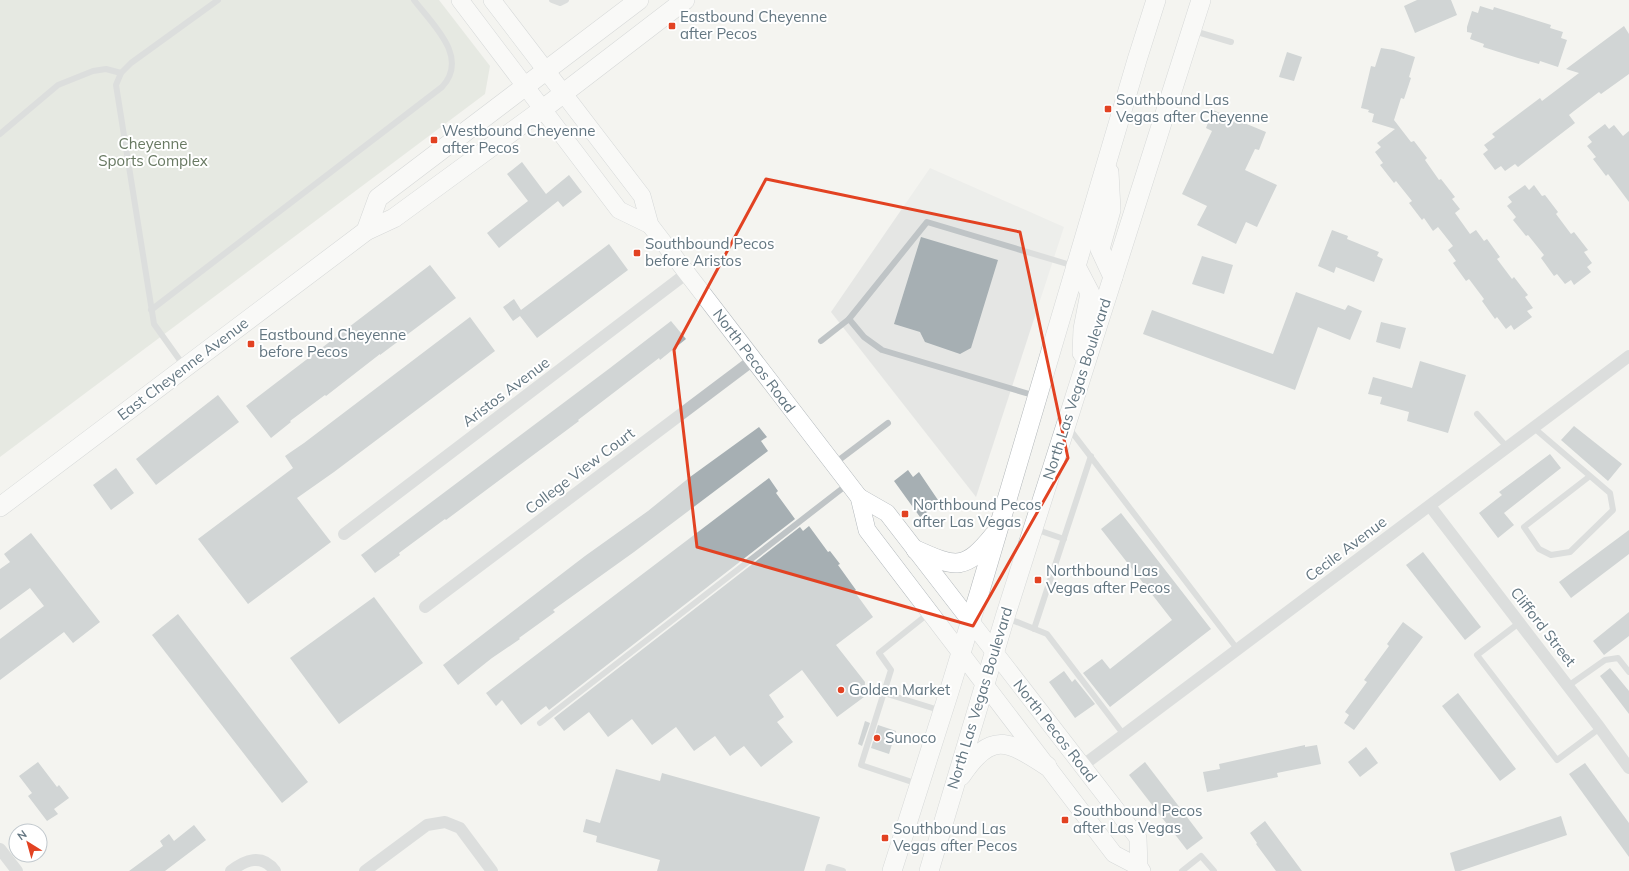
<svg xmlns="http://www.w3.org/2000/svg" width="1629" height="871" viewBox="0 0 1629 871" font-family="Mulish,sans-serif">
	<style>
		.built { fill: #e5e6e4 }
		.green { fill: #d6dbd1 }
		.building { fill: #a6afb3 }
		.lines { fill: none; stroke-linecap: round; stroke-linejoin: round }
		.secondary-casing { stroke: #b1b7bb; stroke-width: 18 }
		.primary-casing { stroke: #b2b7ba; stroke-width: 20 }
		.lane { stroke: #bfc4c6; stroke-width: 6 }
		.street { stroke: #bfc4c6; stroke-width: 12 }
		.secondary { stroke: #fff; stroke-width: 17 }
		.primary { stroke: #fff; stroke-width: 19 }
		.marked { fill: none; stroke: #e24222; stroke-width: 3; stroke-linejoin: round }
		.poi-dot { fill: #e24222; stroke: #fff; stroke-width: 1.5 }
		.labels { text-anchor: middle; stroke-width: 4; stroke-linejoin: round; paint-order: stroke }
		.poi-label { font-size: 15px; fill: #637681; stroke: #fff; text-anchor: start }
		.park-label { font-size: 15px; fill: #687962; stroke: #fff }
		.street-label { font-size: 15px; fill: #637681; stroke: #fff }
	</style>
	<rect width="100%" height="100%" fill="#f4f4f0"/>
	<path class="built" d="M930,168L1064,227L976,497L831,312Z"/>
	<path class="green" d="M0,0H439L490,66L485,94L0,457Z"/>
	<g class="building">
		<path d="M1417,0H1451L1457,15L1415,33L1404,6Z"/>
		<path d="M1480,6L1493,10L1494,7L1551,25L1550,28L1563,32L1561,38L1567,40L1558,67L1540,61L1539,64L1518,58L1483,47L1484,44L1470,39L1472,33L1467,32V27L1472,11L1478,13Z"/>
		<path d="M1624,26L1629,34V74L1601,94L1599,92L1574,111L1569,115L1575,123L1518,167L1515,164L1505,171L1501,166L1495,170L1483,154L1488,150L1484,145L1495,137L1492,134L1540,98L1542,101L1579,73L1566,69Z"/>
		<path d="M1381,48L1394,50L1415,57L1409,77L1411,78L1404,99L1401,98L1394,120L1411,142L1414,141L1427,158L1425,160L1439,180L1441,179L1455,197L1452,199L1460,209L1455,213L1470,234L1476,230L1484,241L1487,239L1500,257L1497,259L1512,279L1514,277L1528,295L1525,297L1533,308L1527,311L1532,317L1514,330L1511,325L1506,329L1497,317L1495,319L1482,301L1484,299L1469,279L1466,281L1453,263L1456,261L1448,250L1453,246L1438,227L1433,231L1424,218L1422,220L1409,203L1412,201L1396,181L1394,183L1380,165L1383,163L1375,152L1381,147L1377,143L1395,129L1372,122L1374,114L1368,112L1369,110L1361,108L1371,66L1375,67Z"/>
		<path d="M1287,52L1302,57L1294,81L1279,77Z"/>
		<path d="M1213,110L1266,132L1259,150L1255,149L1245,170L1277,185L1257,227L1246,222L1236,244L1197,225L1207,206L1182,194L1212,131L1206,128Z"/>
		<path d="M1605,124L1609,129L1614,125L1623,136L1629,131V202L1608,174L1606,176L1593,159L1596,157L1587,146L1592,142L1588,137Z"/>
		<path d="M522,162L546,194L569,175L582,192L563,207L558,201L499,248L487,233L528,201L507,174Z"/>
		<path d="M1525,185L1529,190L1534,185L1542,196L1545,195L1558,212L1556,214L1571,234L1574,232L1588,250L1584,252L1592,263L1587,267L1591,272L1574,285L1571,280L1565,284L1557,274L1554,276L1541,258L1544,255L1528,235L1526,236L1513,220L1516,217L1507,206L1512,202L1508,197Z"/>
		<path d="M1332,230L1348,236L1347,239L1379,252L1377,256L1383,259L1374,282L1336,267L1334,273L1318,266Z"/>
		<path d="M921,237L998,260L971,348L960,354L925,342L920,332L894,324Z"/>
		<path d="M609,244L628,270L537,338L520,316L513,321L503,307L514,299L521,310Z"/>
		<path d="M1202,256L1233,265L1224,294L1192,284Z"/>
		<path d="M430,265L456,298L380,355V354L326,396L325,395L290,421L291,422L271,438L246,406Z"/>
		<path d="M1296,292L1345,310L1348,305L1362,311L1350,340L1318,327L1295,390L1143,334L1152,310L1273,354Z"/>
		<path d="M470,317L495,351L334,472L297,498L331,542L248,604L198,539L293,468L285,456L304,443Z"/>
		<path d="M671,321L686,339L660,360L659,358L578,420L579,421L446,520L445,519L399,553L400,555L375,573L361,555L610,368Z"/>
		<path d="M1381,322L1406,328L1400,349L1376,342Z"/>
		<path d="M1420,361L1466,375L1448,433L1407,421L1409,412L1380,404L1382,397L1368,394L1373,377L1412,388Z"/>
		<path d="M218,395L239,422L156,485L136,459Z"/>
		<path d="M1574,426L1622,464L1608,481L1561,440Z"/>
		<path d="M759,427L767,437L761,441L768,451L634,552L553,610L555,612L519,638L520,639L492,658L458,685L443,665L585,556L648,511L690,477Z"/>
		<path d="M1550,454L1561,468L1504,513L1514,525L1498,538L1479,513L1502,495L1499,492Z"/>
		<path d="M116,468L134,493L111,510L93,485Z"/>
		<path d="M908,470L913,477L919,472L940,503L920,517L894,481Z"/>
		<path d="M769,478L778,491L776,493L795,519L549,710L546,706L521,725L502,700L496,706L486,693Z"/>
		<path d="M1121,513L1211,629L1110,707L1083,673L1102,659L1110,669L1172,620L1101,529Z"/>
		<path d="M809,526L828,552L830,551L840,564L838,565L856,590L854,591L873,617L836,645L865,682L864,697L837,717L802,670L769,695L784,717L777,722L793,742L761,767L744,746L730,756L715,736L694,751L676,727L652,745L632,719L608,737L589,712L564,731L554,718L800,527L803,531Z"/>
		<path d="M1629,530V554L1571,598L1559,582Z"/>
		<path d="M31,533L100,622L73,643L64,632L0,680V639L44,606L30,588L0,610V569L10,562L4,554Z"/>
		<path d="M1423,552L1481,627L1465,640L1406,565Z"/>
		<path d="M374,597L423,663L339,724L290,658Z"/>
		<path d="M1629,612V636L1604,655L1593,641Z"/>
		<path d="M178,614L308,782L282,803L152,635Z"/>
		<path d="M1403,622L1423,637L1354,730L1344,723L1349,715L1345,712L1367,682L1364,680L1389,646L1387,644Z"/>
		<path d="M1610,668L1629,691V714L1600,676Z"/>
		<path d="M1064,671L1072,682L1075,679L1095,704L1075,718L1049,682Z"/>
		<path d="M1458,693L1516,769L1500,781L1442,706Z"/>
		<path d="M865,721L870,723L862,746L858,744Z"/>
		<path d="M878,725L896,731L889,754L871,748Z"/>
		<path d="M1305,745V747L1317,745L1321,764L1277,773L1278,777L1207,792L1203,772L1220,769L1219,764Z"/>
		<path d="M1366,747L1378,763L1360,777L1348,762Z"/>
		<path d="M38,762L57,787L59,785L69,798L54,809L58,814L47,821L28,796L32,793L19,776Z"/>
		<path d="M1145,762L1203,838L1187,850L1129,775Z"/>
		<path d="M1585,763L1629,823V857L1569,774Z"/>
		<path d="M616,769L660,781L662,773L820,817L804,871H657L660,860L596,842L597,836L583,832L586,819L600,823Z"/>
		<path d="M1561,816L1567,835L1460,871H1455L1450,853Z"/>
		<path d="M1265,821L1302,871H1276L1256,844L1257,843L1250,833Z"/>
		<path d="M194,825L206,840L165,871H129L163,846L160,841L169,834L174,841Z"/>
	</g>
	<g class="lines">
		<g class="secondary-casing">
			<g id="secondary">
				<path d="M460,0L619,210L650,225"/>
				<path d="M492,0L642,196L650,225L859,497L867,530L1114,854L1139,867L1142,871"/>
				<path d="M859,497L887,513L1138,838L1139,867"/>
			</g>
		</g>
		<g class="primary-casing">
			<g id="primary">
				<path d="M1109,172L1111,210L1100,249L1113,277"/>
				<path d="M366,231L378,198L639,0"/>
				<path d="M1076,266L1090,293L1083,329L1082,353"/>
				<path d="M0,507L366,231L394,218L543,109L685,0"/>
				<path d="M916,550C956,568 965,571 994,535"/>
				<path d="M961,776C991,731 1007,740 1047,766"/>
				<path d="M892,871L949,692L979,594L1137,60L1156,0"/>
				<path d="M929,871L1005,617L1201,0"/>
			</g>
		</g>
		<g class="lane">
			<path d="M552,0L560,3L566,0"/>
			<path d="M1194,31L1231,42"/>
			<path d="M0,134L58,85L93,71L106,69L121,73"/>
			<path d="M151,310L442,87C470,57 432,24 414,0"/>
			<path d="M849,319L864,337L882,350L1036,396"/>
			<path d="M821,341L849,319L927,222L1074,266"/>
			<path d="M184,366L154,324L116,85L121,73L131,63L218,0"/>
			<path d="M1477,414L1507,447"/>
			<path d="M1068,427L1238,650"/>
			<path d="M1534,428L1610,493L1613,510L1570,552L1551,555L1539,549L1524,527L1590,476"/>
			<path d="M835,463L888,423"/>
			<path d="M1035,529L1064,539"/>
			<path d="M1007,618L1047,634L1124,735"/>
			<path d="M1519,623L1477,655L1557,760L1600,728"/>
			<path d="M1034,629L1091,456"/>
			<path d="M1568,686L1605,660L1618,658L1629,672"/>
			<path d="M884,693L942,711"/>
			<path d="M540,723L848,484"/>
			<path d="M918,784L861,765L891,670L879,653L929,613"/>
			<path d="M828,871L829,867L843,871"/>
			<path d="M1182,871L1201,856L1214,871"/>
		</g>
		<g class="street">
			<path d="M1430,506L1600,728L1629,768"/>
			<path d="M344,534L687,273"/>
			<path d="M425,607L753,360"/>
			<path d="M1082,766L1629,356"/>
			<path d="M0,849L17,871"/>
			<path d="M231,871C245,860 262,853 275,871"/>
			<path d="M365,871L427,825L445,822L460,828L492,871"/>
		</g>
		<use href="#secondary" class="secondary"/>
		<use href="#primary" class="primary"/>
	</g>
	<path d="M0 0H1629V871H0ZM766,179L1020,232L1068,458L973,626L697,547L674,350Z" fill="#f4f4f0" fill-opacity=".55" fill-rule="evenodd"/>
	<path class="marked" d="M766,179L1020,232L1068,458L973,626L697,547L674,350Z"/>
	<g class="poi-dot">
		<rect x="668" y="22" width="8" height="8" rx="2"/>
		<rect x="1104" y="105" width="8" height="8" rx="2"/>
		<rect x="430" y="136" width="8" height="8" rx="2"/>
		<rect x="633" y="249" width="8" height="8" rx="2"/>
		<rect x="247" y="340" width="8" height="8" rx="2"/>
		<rect x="901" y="510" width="8" height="8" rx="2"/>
		<rect x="1034" y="576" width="8" height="8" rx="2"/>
		<circle cx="841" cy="690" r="4"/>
		<circle cx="877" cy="738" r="4"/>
		<rect x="1061" y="816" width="8" height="8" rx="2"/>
		<rect x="881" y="834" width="8" height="8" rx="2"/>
	</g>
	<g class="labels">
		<g class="poi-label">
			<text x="680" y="22">Eastbound Cheyenne<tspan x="680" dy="17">after Pecos</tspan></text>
			<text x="1116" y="105">Southbound Las<tspan x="1116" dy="17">Vegas after Cheyenne</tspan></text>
			<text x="442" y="136">Westbound Cheyenne<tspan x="442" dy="17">after Pecos</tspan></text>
			<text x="645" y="249">Southbound Pecos<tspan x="645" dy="17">before Aristos</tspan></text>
			<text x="259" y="340">Eastbound Cheyenne<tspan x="259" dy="17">before Pecos</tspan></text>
			<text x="913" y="510">Northbound Pecos<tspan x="913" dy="17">after Las Vegas</tspan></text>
			<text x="1046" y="576">Northbound Las<tspan x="1046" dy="17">Vegas after Pecos</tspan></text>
			<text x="849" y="695">Golden Market</text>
			<text x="885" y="743">Sunoco</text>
			<text x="1073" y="816">Southbound Pecos<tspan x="1073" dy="17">after Las Vegas</tspan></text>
			<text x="893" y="834">Southbound Las<tspan x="893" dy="17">Vegas after Pecos</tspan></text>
		</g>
		<g class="park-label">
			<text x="153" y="149">Cheyenne<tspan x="153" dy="17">Sports Complex</tspan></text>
		</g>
		<g class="street-label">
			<text transform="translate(754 361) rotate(53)" y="5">North Pecos Road</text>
			<text transform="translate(183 369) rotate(-37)" y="5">East Cheyenne Avenue</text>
			<text transform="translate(1077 389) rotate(-72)" y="5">North Las Vegas Boulevard</text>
			<text transform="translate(506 392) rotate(-37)" y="5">Aristos Avenue</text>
			<text transform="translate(580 471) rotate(-37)" y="5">College View Court</text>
			<text transform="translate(1346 549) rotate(-37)" y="5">Cecile Avenue</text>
			<text transform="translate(1543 627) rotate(52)" y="5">Clifford Street</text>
			<text transform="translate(980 698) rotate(-73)" y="5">North Las Vegas Boulevard</text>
			<text transform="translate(1055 731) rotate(52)" y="5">North Pecos Road</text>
		</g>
	</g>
	<g transform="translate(28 843) rotate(323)"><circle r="19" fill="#ffffff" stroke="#c1c8cd"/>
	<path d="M0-3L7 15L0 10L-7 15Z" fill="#e24222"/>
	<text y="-6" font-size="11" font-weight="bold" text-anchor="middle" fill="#637681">N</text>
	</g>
</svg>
